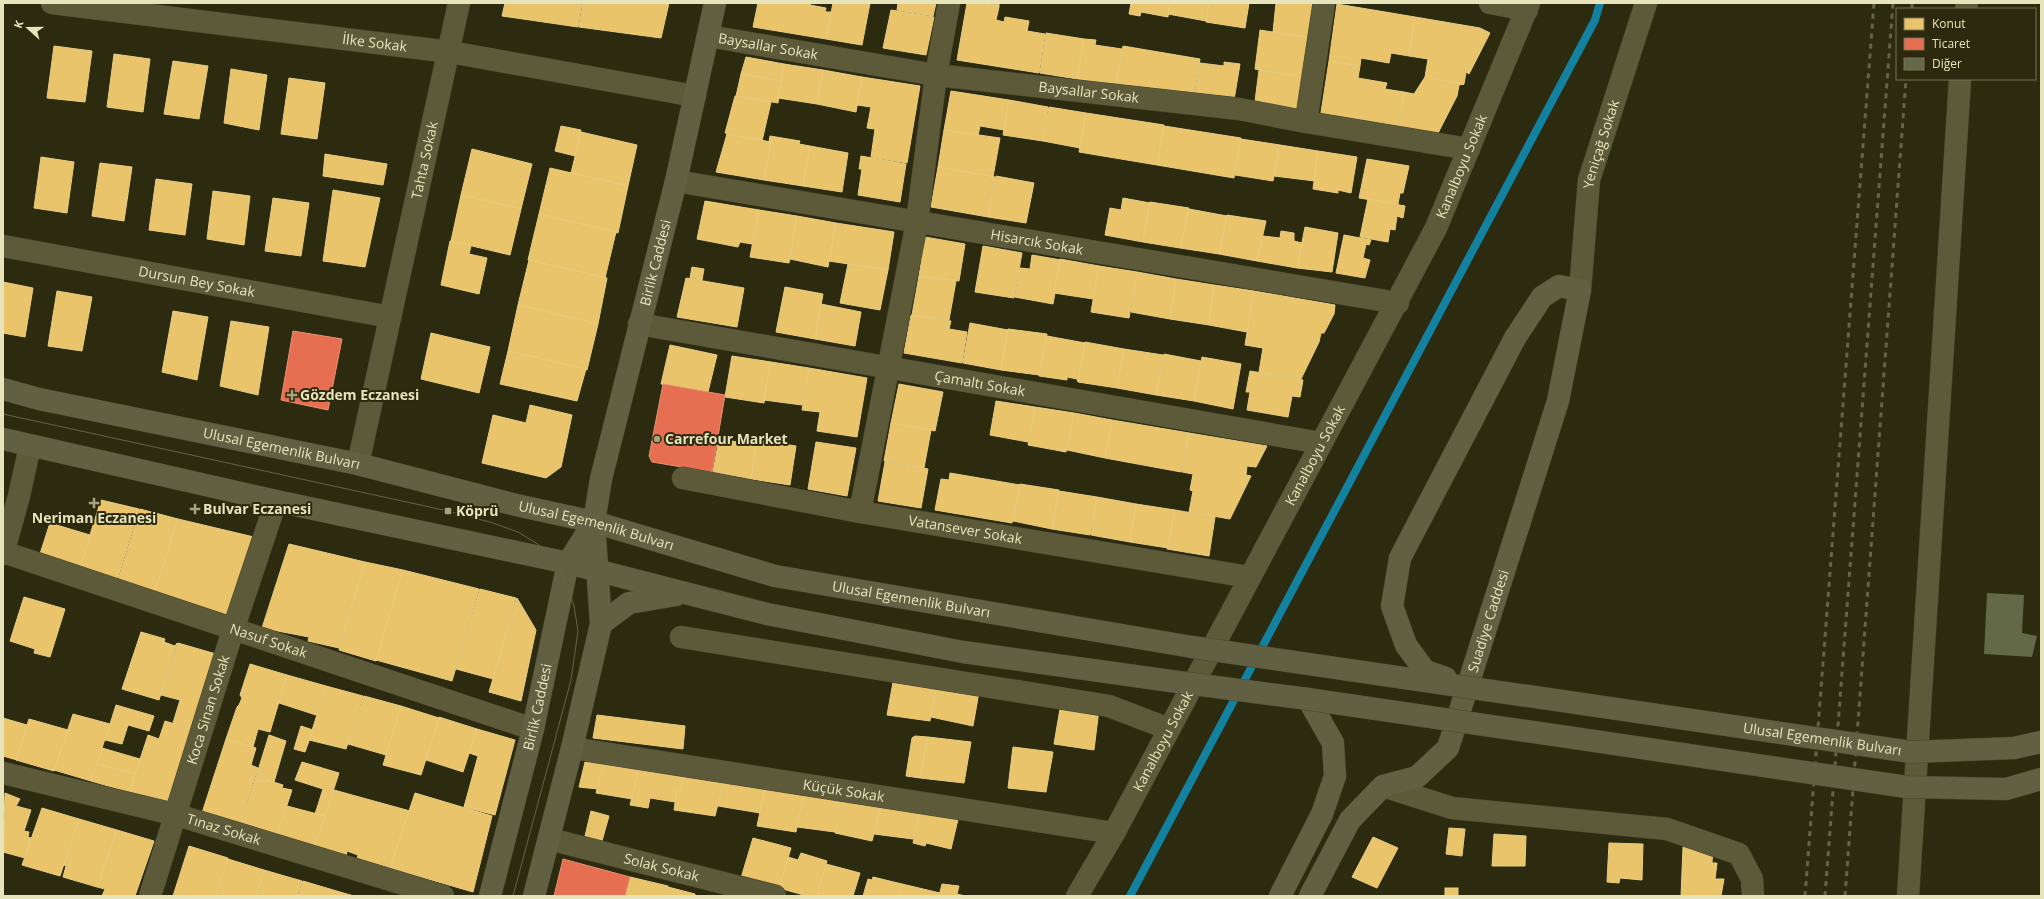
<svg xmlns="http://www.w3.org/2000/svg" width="2044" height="899" viewBox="0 0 2044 899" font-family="'Open Sans',sans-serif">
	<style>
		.homes { fill: #e9c46a; stroke: #e8ce82 }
		.shops { fill: #e76f51; stroke: #e79271 }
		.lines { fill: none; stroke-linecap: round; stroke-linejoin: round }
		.stream { stroke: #1282a0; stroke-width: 8 }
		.building { fill: #626848 }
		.minor-casing { stroke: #47452f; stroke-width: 23 }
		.major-casing { stroke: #47452f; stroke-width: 23 }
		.minor { stroke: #5d5a3a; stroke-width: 22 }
		.major { stroke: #626043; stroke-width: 22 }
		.tram { stroke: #65644a; stroke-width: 1 }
		.rail { stroke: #65644a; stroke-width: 3; stroke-dasharray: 5 5; stroke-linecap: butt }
		.major-bridge-casing { stroke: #47452f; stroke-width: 23; stroke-linecap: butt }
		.major-bridge { stroke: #626043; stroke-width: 22 }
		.poi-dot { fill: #a6a37f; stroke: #2c290e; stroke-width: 1.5 }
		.labels { text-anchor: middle; stroke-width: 4; stroke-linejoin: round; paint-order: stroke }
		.street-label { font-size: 14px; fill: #e7e4bb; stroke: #2c290e }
		.poi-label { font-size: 14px; font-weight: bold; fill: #e7e4bb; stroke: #2c290e; text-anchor: start }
	</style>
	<rect width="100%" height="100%" fill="#2c2a0f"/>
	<g class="homes">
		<path d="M505,3H582L578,27L502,16Z"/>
		<path d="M583,3H669L661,38L579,27Z"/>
		<path d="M758,3H811L810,5L826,8L825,12H831L826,39L753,27Z"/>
		<path d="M833,3H870L862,45L826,39Z"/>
		<path d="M898,3H936L933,16L897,10Z"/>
		<path d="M967,3L999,7L996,20L1004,22L1005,17L1029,21L1027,31L1045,34L1039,73L957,60Z"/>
		<path d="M973,3H999V7Z"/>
		<path d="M1131,3H1170L1168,17L1141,12L1140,16L1129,14Z"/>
		<path d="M1170,3H1209L1206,21L1168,14Z"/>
		<path d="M1209,3H1249L1245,28L1206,22Z"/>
		<path d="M1276,3H1314L1309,38L1273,32Z"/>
		<path d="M1337,4L1415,17L1409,56L1391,53L1389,63L1361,58L1360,66L1329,61Z"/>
		<path d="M891,10L934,17L926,55L883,48Z"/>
		<path d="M1415,17L1480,28L1490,33L1469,74L1466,72L1464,84L1425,77L1428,59L1409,56Z"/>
		<path d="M1260,30L1310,38L1303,77L1255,69Z"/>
		<path d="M1046,33L1084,39L1077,79L1040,73Z"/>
		<path d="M1084,39L1096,40L1095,45L1122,49L1116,86L1077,79Z"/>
		<path d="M54,46L92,51L85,102L47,98Z"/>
		<path d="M1123,46L1200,59L1193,99L1116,86Z"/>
		<path d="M114,54L150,59L143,112L107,107Z"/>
		<path d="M746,57L784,64L781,81L741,74Z"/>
		<path d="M173,61L208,66L199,119L164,114Z"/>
		<path d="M1329,61L1360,66L1358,78L1387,83L1385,89L1404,92L1397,132L1320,119Z"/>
		<path d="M1224,62L1240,64L1233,106L1194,99L1200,63L1224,66Z"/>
		<path d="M784,64L823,70L817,104L778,98Z"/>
		<path d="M231,69L267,75L259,130L224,123Z"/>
		<path d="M823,70L862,77L856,112L817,104Z"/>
		<path d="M1259,70L1303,77L1297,116L1254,109Z"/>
		<path d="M741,74L781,81L778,103L736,96Z"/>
		<path d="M862,77L920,86L907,163L871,157L875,129L867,128L871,107L857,105Z"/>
		<path d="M1425,77L1464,84L1459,85L1457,96L1435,139L1398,132L1404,92L1414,94Z"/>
		<path d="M289,78L325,83L317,139L281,134Z"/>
		<path d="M951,91L1009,100L1004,130L980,126L978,136L944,130Z"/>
		<path d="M735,96L771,102L762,141L725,133Z"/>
		<path d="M1009,100L1048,107L1043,141L1003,135Z"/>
		<path d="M1049,107L1086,113L1080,148L1043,141Z"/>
		<path d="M1086,113L1164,125L1157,165L1079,152Z"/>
		<path d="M561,126L581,130L575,156L555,151Z"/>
		<path d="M1164,126L1241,138L1234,178L1157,165Z"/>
		<path d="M944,130L1000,138L993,177L938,167Z"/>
		<path d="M581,132L637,145L628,186L571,173Z"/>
		<path d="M727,134L771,142L764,180L716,172Z"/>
		<path d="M770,136L800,141L799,144L810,146L803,186L764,180L771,142H769Z"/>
		<path d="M1241,139L1280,145L1273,181L1235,175Z"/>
		<path d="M1280,145L1318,151L1315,181L1274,176Z"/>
		<path d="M810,146L848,153L842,192L803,186Z"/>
		<path d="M472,149L532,164L521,209L461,195Z"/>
		<path d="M1318,151L1357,157L1351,193L1338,190V193L1313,189Z"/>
		<path d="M325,154L387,164L383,185L323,176Z"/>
		<path d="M861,156L906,164L900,202L858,195L862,169H859Z"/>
		<path d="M41,157L74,162L67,213L34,208Z"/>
		<path d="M1367,159L1409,166L1403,193H1400L1398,204L1359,198Z"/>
		<path d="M100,163L132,167L124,221L92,216Z"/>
		<path d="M938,167L995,177L988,217L931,207Z"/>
		<path d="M550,168L628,186L618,233L539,214Z"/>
		<path d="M996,176L1034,183L1026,223L988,217Z"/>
		<path d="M156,179L192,184L185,235L149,230Z"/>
		<path d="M333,190L380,198L365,267L323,261Z"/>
		<path d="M213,191L250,196L244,245L207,239Z"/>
		<path d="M461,195L521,209L510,255L451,241Z"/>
		<path d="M273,198L309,203L301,256L265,251Z"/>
		<path d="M1123,198L1150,203L1143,242L1105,235L1110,208L1121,210Z"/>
		<path d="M1368,199L1405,206L1403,218L1397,216L1395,230L1390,229L1388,242L1360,237Z"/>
		<path d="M705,201L759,210L752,244L740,242L738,247L697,239Z"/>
		<path d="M1150,202L1189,208L1180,248L1143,242Z"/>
		<path d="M1189,209L1227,216L1219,254L1180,248Z"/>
		<path d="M759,210L797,216L789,263L750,257Z"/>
		<path d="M539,214L616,232L605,278L528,260Z"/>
		<path d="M1227,215L1266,221L1257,261L1219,254Z"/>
		<path d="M797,216L836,223L828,267L790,259Z"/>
		<path d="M836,223L894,232L888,270L829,261Z"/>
		<path d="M1305,227L1338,233L1332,272L1297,268Z"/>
		<path d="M1281,231L1294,233V241L1302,243L1297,268L1257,261L1263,236L1280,238Z"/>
		<path d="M1344,235L1371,240L1369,245L1366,244L1363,258L1370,260L1365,278L1336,273Z"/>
		<path d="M925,237L965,244L959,281L919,276Z"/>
		<path d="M450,241L471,246L469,254L487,258L479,294L441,285Z"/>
		<path d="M983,246L1022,253L1014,298L975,292Z"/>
		<path d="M1032,255L1061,260L1053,304L1015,297L1020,268L1030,269Z"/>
		<path d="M1060,259L1099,266L1093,299L1054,293Z"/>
		<path d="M529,260L607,278L598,324L518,305Z"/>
		<path d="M848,264L888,270L880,310L840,303Z"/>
		<path d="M1099,266L1137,272L1129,318L1091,312Z"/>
		<path d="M692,267L704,269L702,280L690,278Z"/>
		<path d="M1137,272L1176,279L1170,319L1131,312Z"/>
		<path d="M919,276L956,281L949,320L912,315Z"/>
		<path d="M686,278L744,288L737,327L677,317Z"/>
		<path d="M1176,279L1214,285L1209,325L1170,319Z"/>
		<path d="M3,282L33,288L25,337L3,333Z"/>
		<path d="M1214,285L1254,291L1247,332L1209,325Z"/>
		<path d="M785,287L823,294L815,339L776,332Z"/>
		<path d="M57,291L92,297L82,351L48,346Z"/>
		<path d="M1254,291L1335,305L1334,314L1324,333H1321L1319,342L1301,379L1259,372L1263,348L1245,345Z"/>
		<path d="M821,304L861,312L855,346L815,339Z"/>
		<path d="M518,305L598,324L587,370L508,351Z"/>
		<path d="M173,311L208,317L197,380L162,372Z"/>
		<path d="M911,315L951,321L949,329L967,332L962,363L904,353Z"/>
		<path d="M231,321L269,327L258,395L220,386Z"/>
		<path d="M970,323L1008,330L1001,370L963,363Z"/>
		<path d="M1008,329L1047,334L1039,375L1001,370Z"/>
		<path d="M431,333L490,347L479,393L421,379Z"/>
		<path d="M1047,336L1085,343L1078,382L1077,379L1067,377V380L1039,376Z"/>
		<path d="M1085,342L1124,349L1117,388L1078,382Z"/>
		<path d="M670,345L717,355L708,392L661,384Z"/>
		<path d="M1124,349L1163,355L1156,395L1117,388Z"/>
		<path d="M508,351L586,369L577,401L500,384Z"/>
		<path d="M1164,354L1201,361L1194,401L1156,395Z"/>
		<path d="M732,356L771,362L764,403L725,397Z"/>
		<path d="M1202,357L1241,364L1233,409L1194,401Z"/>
		<path d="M771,362L809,368L802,405L764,400Z"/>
		<path d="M809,368L867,378L857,437L817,431L820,412L802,410Z"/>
		<path d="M1250,371L1303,380L1300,397L1292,396L1288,417L1247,410L1250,392H1246Z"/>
		<path d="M899,384L943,392L935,431L891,423Z"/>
		<path d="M996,401L1035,407L1028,442L990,435Z"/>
		<path d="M530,405L572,415L561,467L546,478L482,463L493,415L526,423Z"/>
		<path d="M1035,407L1074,413L1066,452L1028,445Z"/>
		<path d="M1074,413L1112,420L1105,458L1067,450Z"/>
		<path d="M1112,420L1189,433L1181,472L1105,458Z"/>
		<path d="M891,423L931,430L924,468L884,461Z"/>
		<path d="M1189,433L1267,446L1256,467L1247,466L1246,475L1251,476L1230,519L1189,512L1193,491L1190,490L1193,474L1182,472Z"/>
		<path d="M719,439L756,445L751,479L713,472Z"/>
		<path d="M757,440L796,446L790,485L751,479Z"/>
		<path d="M816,442L856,448L847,496L808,489Z"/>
		<path d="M885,462L928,469L921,508L878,501Z"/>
		<path d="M950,473L1020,485L1012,523L935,510L941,479L949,480Z"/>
		<path d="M1020,484L1059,490L1052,529L1013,521Z"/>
		<path d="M1059,491L1097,497L1090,535L1052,529Z"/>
		<path d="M1097,497L1136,504L1130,542L1091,535Z"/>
		<path d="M101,500L139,509L115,587L77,576Z"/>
		<path d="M1136,504L1175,510L1168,548L1130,542Z"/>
		<path d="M140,509L178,519L153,598L116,587Z"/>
		<path d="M1175,510L1215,517L1209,556L1167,549Z"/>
		<path d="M178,519L254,537L228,619L153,598Z"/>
		<path d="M50,523L90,535L78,575L37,563Z"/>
		<path d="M289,544L365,562L339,648L308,641L309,637L262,628Z"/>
		<path d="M365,562L403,570L376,661L339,650Z"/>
		<path d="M403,570L479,589L452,681L376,660Z"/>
		<path d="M480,589L516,598L493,679L456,669Z"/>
		<path d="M24,597L65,609L50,657L34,653L35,649L10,641Z"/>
		<path d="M517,598L536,630L521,701L489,692Z"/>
		<path d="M141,632L165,639L164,642L175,646L177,643L159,700L122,689Z"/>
		<path d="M178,643L216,654L191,728L173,723L180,700L161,695Z"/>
		<path d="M250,664L287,675L270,732L258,729L253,747L226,739L237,707L239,705L242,698L240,695Z"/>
		<path d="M287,675L326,686L316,715L279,703Z"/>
		<path d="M894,677L937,684L930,721L887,715Z"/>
		<path d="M937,685L979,692L973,726L931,717Z"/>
		<path d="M326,686L363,696L346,749L309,740Z"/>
		<path d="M364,696L401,706L386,755L348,744Z"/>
		<path d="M1061,703L1099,709L1094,750L1054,744Z"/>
		<path d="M116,705L154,716L149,731L128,725L122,744L105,740Z"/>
		<path d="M401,706L439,718L421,775L383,765Z"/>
		<path d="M73,714L110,724L91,781L54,770Z"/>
		<path d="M597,715L685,726L683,749L593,738Z"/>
		<path d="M439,717L477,729L463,772L426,760Z"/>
		<path d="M3,718L27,725L17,760L3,756Z"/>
		<path d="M29,719L68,730L54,771L16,760Z"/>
		<path d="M165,721L192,729L167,804L129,793L148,735L159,739Z"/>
		<path d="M301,726L313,730L305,752L294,749Z"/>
		<path d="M477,729L515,740L495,815L464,807L478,756L469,753Z"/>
		<path d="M269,735L286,741L274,782L267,780L266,783L255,780Z"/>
		<path d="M915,736L928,737L920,778L906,776L912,738Z"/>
		<path d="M928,737L971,742L964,783L920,778Z"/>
		<path d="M226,739L256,748L251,765L258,768L239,825L202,813Z"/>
		<path d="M1013,747L1053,752L1046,792L1008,788Z"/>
		<path d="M102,748L140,759L135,774L97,764Z"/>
		<path d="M302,762L339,773L325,816L315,814L323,789L295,780Z"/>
		<path d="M585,762L604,764L597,789L579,787Z"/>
		<path d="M97,764L135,774L129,792L91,781Z"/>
		<path d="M604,764L639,768L632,799L596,793Z"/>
		<path d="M639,768L683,773L681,790L677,789L675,802L650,798L648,808L630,805Z"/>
		<path d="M683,773L724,780L715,816L674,810L677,789L681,790Z"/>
		<path d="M255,780L266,783L267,780L283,785L282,788L292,790L277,835L240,824Z"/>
		<path d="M724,780L766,783L760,813L718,806Z"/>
		<path d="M766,784L805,789L796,832L757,826Z"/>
		<path d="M805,789L843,795L835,832L797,827Z"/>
		<path d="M334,790L410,811L390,868L357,859L358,855L347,851L346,856L314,847Z"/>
		<path d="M5,793L20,799L16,806L31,810L24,831L29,832L28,837L31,838L25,858L3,852Z"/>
		<path d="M415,793L492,816L473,892L390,868Z"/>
		<path d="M844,794L883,799L872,841L835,833Z"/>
		<path d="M883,799L922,803L913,839L874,834Z"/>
		<path d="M287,806L325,816L314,847L277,835Z"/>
		<path d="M42,808L79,819L60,876L22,865Z"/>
		<path d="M920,809L959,815L951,849L926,843L925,846L913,843Z"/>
		<path d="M591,811L609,816L602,841L585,836Z"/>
		<path d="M79,819L117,830L97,887L63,877L66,866L64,865Z"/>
		<path d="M1449,828L1465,829L1462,856L1446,854Z"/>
		<path d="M117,830L154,841L135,896H102L105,889L97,887Z"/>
		<path d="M1494,834L1526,836L1525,866H1492Z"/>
		<path d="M1373,837L1398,848L1377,888L1352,877Z"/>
		<path d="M753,838L791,848L779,888L741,878Z"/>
		<path d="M1609,843L1643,844L1642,880L1620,878L1619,883L1607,882Z"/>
		<path d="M189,846L228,858L216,896H173Z"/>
		<path d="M1683,847L1713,848L1712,863H1717L1715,879H1724L1721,896H1681Z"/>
		<path d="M801,853L827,861L817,896H807L779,888L788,857L798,860Z"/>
		<path d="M228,859L264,870L256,896H216Z"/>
		<path d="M826,864L860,873L853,896H817Z"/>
		<path d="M264,870L302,881L297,896H256Z"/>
		<path d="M630,877L668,886L665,896H625Z"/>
		<path d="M873,877L902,884L899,896H863L868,879L872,880Z"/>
		<path d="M303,881L340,892L338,896H298Z"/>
		<path d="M902,884L940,893L939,896H899Z"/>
		<path d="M942,884L959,886L957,894L965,896H939Z"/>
		<path d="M668,887L695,894V895L697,896H666Z"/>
		<rect x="1445" y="888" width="13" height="8"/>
		<path d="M340,892L354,896H338Z"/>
	</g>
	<g class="shops">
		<path d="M293,331L342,339L328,410L281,400Z"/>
		<path d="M663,384L725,395L712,472L652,462L649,456Z"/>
		<path d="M563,859L630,877L625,896H554Z"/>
	</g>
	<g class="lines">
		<path class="stream" d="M1130,896L1595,20L1600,3"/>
	</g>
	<path class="building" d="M1987,593L2024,595L2022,633L2037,636L2032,657L1984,654Z"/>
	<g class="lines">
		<g class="minor-casing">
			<g id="minor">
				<path id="s1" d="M52,3L450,52L695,96"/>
				<path d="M1490,3L1527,10"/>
				<path d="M1966,9L1967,3"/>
				<path id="s2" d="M708,36L936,75L1239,109L1306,122L1469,149"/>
				<path d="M1306,122L1324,3"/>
				<path id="s3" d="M676,181L1398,303"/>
				<path id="s4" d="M3,246L390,317"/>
				<path id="s5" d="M1580,290L1589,180L1646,3"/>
				<path id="s6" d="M639,324L1321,443"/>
				<path id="s7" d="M358,464L459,3"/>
				<path id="s8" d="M683,478L860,512L1249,577"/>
				<path d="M860,512L917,222L936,75L949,3"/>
				<path id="s9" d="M3,552L533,729"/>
				<path d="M3,554L19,496L30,446"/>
				<path d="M681,637L1109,706L1169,729"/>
				<path id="s10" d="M572,748L1114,833"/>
				<path id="s11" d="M3,773L177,815L443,896"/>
				<path d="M1383,786L1452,808L1667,829L1739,854L1752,879L1753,896"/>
				<path id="s12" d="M549,839L775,896"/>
				<path id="s13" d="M150,896L233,630L276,501"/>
				<path id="s14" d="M1077,896L1114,833L1436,228L1529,3"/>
				<path d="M1908,896L1960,79"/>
			</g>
		</g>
		<g class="major-casing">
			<g id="major">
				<path id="s15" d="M3,389L39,399L358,464L516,505L594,522L775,576L1192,647"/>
				<path d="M3,439L276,501L568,563L767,614L963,652L1178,682"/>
				<path d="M601,624L629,603L676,595"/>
				<path d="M2014,748L2041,742"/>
				<path d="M2006,789L2041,779"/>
				<path id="s16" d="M490,896L533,729L568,563L594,522"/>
				<path id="s17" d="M534,896L572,748L601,624L594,522L601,479L676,181L715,3"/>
				<path d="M1280,896L1322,814L1335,776L1333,743L1308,699"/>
				<path id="s18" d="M1310,896L1350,820L1383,786L1417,777L1448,748L1558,401L1580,290L1559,286L1542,297L1515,338"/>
			</g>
		</g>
		<use href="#minor" class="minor"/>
		<use href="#major" class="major"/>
		<path class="tram" d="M3,414L448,511L493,523L518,532L539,545L554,560L565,580L574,606L578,631L571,680L513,896"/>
		<g class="rail">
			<path d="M1912,9V3"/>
			<path d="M1805,896L1874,3"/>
			<path d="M1825,896L1893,3"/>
			<path d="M1845,896L1906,79"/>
		</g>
		<g class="major-bridge-casing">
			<g id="major-bridge">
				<path id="s19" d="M1192,647L1911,752L2014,748"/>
				<path d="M1446,678L1425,671L1406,645L1392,606L1400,558L1515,338"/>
				<path d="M1178,682L1308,699L1907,787L2006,789"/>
			</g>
		</g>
		<use href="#major-bridge" class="major-bridge"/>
	</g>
	<g class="poi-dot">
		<path d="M290 389h4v4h4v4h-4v4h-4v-4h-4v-4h4z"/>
		<circle cx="657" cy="439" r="4"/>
		<path d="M92 497h4v4h4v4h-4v4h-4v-4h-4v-4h4z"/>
		<path d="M193 503h4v4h4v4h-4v4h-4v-4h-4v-4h4z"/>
		<rect x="444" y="507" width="8" height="8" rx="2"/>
	</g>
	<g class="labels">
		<g class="street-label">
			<text dy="5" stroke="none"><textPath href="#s1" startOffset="325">İlke Sokak</textPath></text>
			<text dy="5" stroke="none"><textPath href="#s2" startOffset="61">Baysallar Sokak</textPath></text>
			<text dy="5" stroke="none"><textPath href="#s2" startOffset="385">Baysallar Sokak</textPath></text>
			<text dy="5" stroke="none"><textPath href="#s5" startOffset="148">Yeniçağ Sokak</textPath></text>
			<text dy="5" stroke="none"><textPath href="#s7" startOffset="311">Tahta Sokak</textPath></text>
			<text dy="5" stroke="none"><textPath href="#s14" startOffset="825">Kanalboyu Sokak</textPath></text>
			<text dy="5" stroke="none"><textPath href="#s3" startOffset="366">Hisarcık Sokak</textPath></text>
			<text dy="5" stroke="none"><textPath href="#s17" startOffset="649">Birlik Caddesi</textPath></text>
			<text dy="5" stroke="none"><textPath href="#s4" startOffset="197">Dursun Bey Sokak</textPath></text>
			<text dy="5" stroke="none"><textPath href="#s6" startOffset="346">Çamaltı Sokak</textPath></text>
			<text dy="5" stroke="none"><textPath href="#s15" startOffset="285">Ulusal Egemenlik Bulvarı</textPath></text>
			<text dy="5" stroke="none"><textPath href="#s14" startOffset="501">Kanalboyu Sokak</textPath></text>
			<text dy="5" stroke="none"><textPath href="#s15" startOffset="609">Ulusal Egemenlik Bulvarı</textPath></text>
			<text dy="5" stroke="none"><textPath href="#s8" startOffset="287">Vatansever Sokak</textPath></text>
			<text dy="5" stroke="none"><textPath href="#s15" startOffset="933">Ulusal Egemenlik Bulvarı</textPath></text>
			<text dy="5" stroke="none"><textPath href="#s18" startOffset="344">Suadiye Caddesi</textPath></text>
			<text dy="5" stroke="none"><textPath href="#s9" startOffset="280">Nasuf Sokak</textPath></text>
			<text dy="5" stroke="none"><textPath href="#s16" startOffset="195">Birlik Caddesi</textPath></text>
			<text dy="5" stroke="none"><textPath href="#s13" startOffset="195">Koca Sinan Sokak</textPath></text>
			<text dy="5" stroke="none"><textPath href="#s19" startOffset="637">Ulusal Egemenlik Bulvarı</textPath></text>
			<text dy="5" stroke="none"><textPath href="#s14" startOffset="177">Kanalboyu Sokak</textPath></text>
			<text dy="5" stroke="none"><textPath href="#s10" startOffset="275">Küçük Sokak</textPath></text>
			<text dy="5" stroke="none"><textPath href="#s11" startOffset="228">Tınaz Sokak</textPath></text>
			<text dy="5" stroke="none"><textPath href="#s12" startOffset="116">Solak Sokak</textPath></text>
		</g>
		<g class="poi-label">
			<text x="300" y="400">Gözdem Eczanesi</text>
			<text x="665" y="444">Carrefour Market</text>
			<text x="203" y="514">Bulvar Eczanesi</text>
			<text x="456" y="516">Köprü</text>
			<text x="94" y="523" text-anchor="middle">Neriman Eczanesi</text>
		</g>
	</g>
	<rect width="2044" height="899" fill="none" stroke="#e7e4bb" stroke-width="8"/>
	<rect x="1896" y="8" width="140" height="72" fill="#2c290e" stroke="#777453"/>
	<rect x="1904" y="18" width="20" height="12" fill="#e9c46a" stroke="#777453"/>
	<text x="1932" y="28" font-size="12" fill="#e7e4bb">Konut</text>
	<rect x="1904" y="38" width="20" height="12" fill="#e76f51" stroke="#777453"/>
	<text x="1932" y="48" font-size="12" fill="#e7e4bb">Ticaret</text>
	<rect x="1904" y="58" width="20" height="12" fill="#626848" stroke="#777453"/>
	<text x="1932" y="68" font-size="12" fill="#e7e4bb">Diğer</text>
	<g transform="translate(28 28) rotate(291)" stroke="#2c290e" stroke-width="3" paint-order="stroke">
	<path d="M0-3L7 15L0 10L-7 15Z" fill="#e7e4bb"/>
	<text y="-6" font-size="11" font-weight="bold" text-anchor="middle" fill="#e7e4bb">K</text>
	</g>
</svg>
